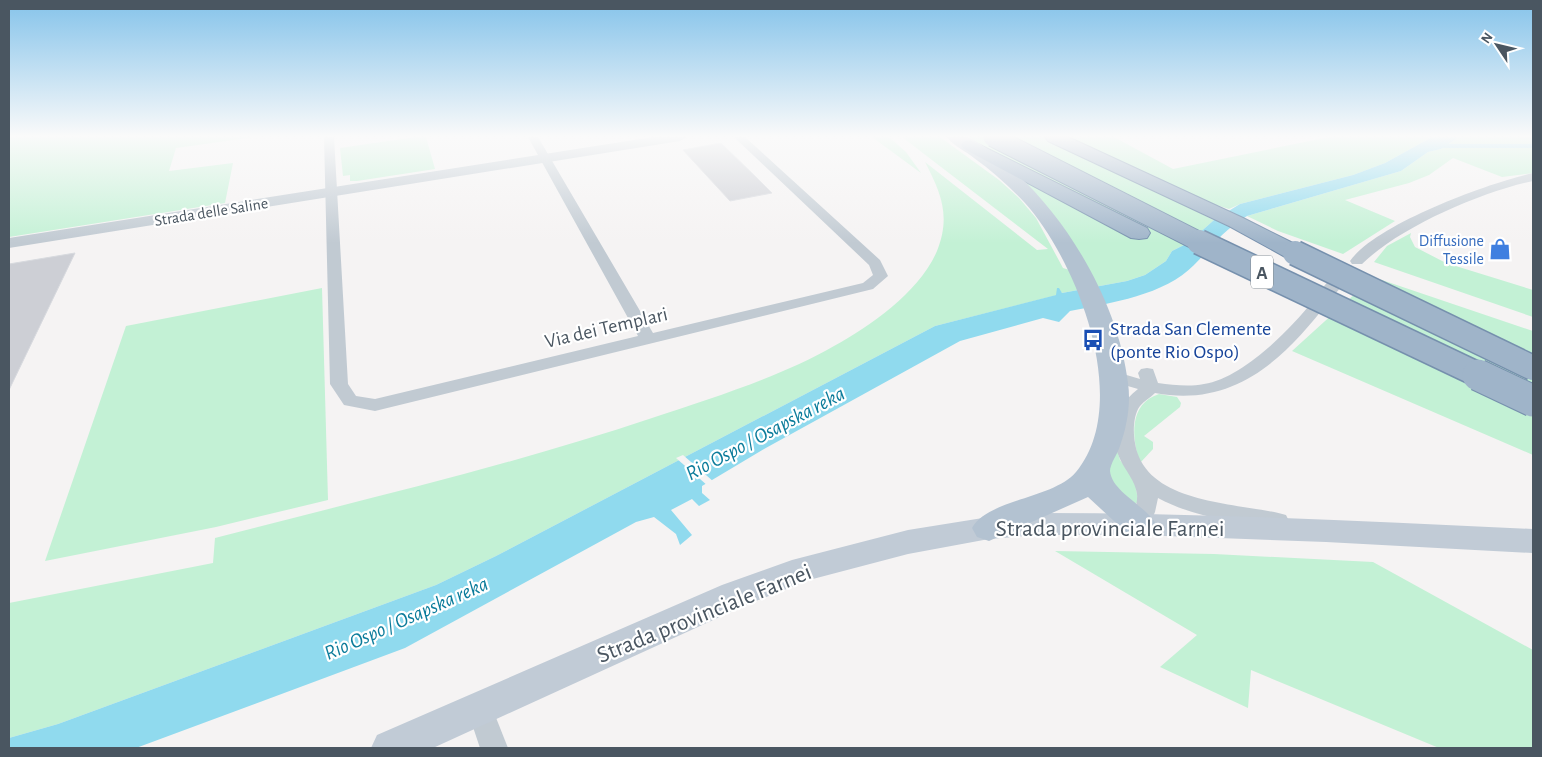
<svg xmlns="http://www.w3.org/2000/svg" width="1542" height="757" viewBox="0 0 1542 757" font-family="'Alegreya Sans',sans-serif">
	<style>
		.green { fill: #c3f1d5 }
		.water { fill: #90daee }
		.pier { fill: #f5f3f3 }
		.lines { fill: none; stroke-linecap: round; stroke-linejoin: round }
		.stream { stroke: #90daee; stroke-width: 4 }
		.building { fill: #cdcfd5; stroke: #d7d9de }
		.trunk-casing { stroke: #7690ad; stroke-width: 2 }
		.minor { fill: #c1cad2; fill-rule: evenodd }
		.tertiary { fill: #c1cad2; fill-rule: evenodd }
		.secondary { fill: #c1cbd6; fill-rule: evenodd }
		.primary { fill: #b3c2d1; fill-rule: evenodd }
		.trunk { fill: #9fb4c9; fill-rule: evenodd }
		.trunk-bridge-far2-casing { stroke: #7690ad; stroke-width: 21; stroke-linecap: butt }
		.trunk-bridge-far1-casing { stroke: #7690ad; stroke-width: 27; stroke-linecap: butt }
		.trunk-bridge-casing { stroke: #7690ad; stroke-width: 33; stroke-linecap: butt }
		.trunk-bridge-far2 { stroke: #9fb4c9; stroke-width: 19 }
		.trunk-bridge-far1 { stroke: #9fb4c9; stroke-width: 24 }
		.trunk-bridge { stroke: #9fb4c9; stroke-width: 31 }
		.labels { text-anchor: middle; stroke-width: 4.5; stroke-linejoin: round; paint-order: stroke }
		.far-street-label { font-size: 16px; fill: #4a5661; stroke: #fff }
		.far-shop-label { font-size: 16px; fill: #366cbe; stroke: #fff; text-anchor: end }
		.shield { fill: #fff; stroke: #808990; stroke-width: 1 }
		.shield-label { font-size: 19px; font-weight: bold; fill: #4a5661 }
		.street-label { font-size: 20px; fill: #4a5661; stroke: #fff }
		.transit-label { font-size: 20px; fill: #164399; stroke: #fff; text-anchor: start }
		.water-label { font-size: 21px; font-style: italic; fill: #0c7c9b; stroke: #fff }
		.near-street-label { font-size: 24px; fill: #4a5661; stroke: #fff }
	</style>
	<rect width="100%" height="100%" fill="#f5f3f3"/>
	<g class="green">
		<path d="M9,137H255L176,148L169,171L233,163L225,203L9,237Z"/>
		<path d="M415,137H426L435,169L357,181H350V175L343,176L340,148Z"/>
		<path d="M872,137H889L906,152L921,173Z"/>
		<path d="M902,137H940L999,180L1019,198L1036,218L1063,268L1079,273L1014,174L1024,169L967,137H1045L1214,220L1188,243L1172,251L1166,261L1145,275L1127,281L1062,293L1057,288V295L935,326L496,556L436,585L58,724L9,738V603L213,563L215,538C361,500 509,466 652,418C712,398 780,377 834,346C871,326 920,291 937,251C951,216 941,193 925,162L1037,250L1048,249Z"/>
		<path d="M1067,137H1114L1173,169L1329,137H1432L1385,163L1353,175L1240,204L1229,209L1204,201Z"/>
		<path d="M1459,137H1533V173L1502,177L1453,158L1429,175L1409,183L1345,200L1395,221L1343,254L1278,231L1247,216L1401,171L1428,152L1441,149Z"/>
		<path d="M1411,233L1410,237L1415,247L1446,263L1533,290V317L1374,262L1387,246Z"/>
		<path d="M1314,257L1533,331V455L1292,351L1368,282Z"/>
		<path d="M322,288L328,500L216,527L45,561L126,326Z"/>
		<path d="M1159,394L1177,397L1181,403L1180,407L1144,436L1153,442V449L1140,463C1132,438 1128,404 1159,394Z"/>
		<path d="M1117,450L1120,460L1135,480L1138,502L1132,506L1102,470Z"/>
		<path d="M1055,551L1214,554L1373,562L1533,650V748H1439L1251,670L1248,708L1160,667L1197,635Z"/>
	</g>
	<path class="water" d="M1432,137H1459L1441,149L1428,152L1401,171L1247,216C1223,230 1212,247 1194,265C1165,295 1111,303 1070,311L1059,322L1043,318L960,341L764,449L702,486V493L710,500L699,506L692,499L671,510L692,535L680,545L676,534L654,517L636,522L405,648L136,748H9V738L58,724L436,585L496,556L935,326L1056,295L1057,288H1059L1062,293L1127,281L1145,275L1166,261L1172,251L1188,243L1214,220L1240,204L1353,175L1385,163Z"/>
	<path class="pier" d="M683,455L714,482L708,486L676,458Z"/>
	<g class="lines">
		<path class="stream" d="M1441,146H1533"/>
	</g>
	<g class="building">
		<path d="M721,143L758,179L772,193L730,201L683,150Z"/>
		<path d="M75,253L9,390V264Z"/>
	</g>
	<g class="lines">
		<g class="trunk-casing">
			<g id="trunk">
				<path d="M1045,137H1068L1243,218L1303,248L1306,253L1303,258L1295,260L1287,258L1229,226L1048,141Z"/>
				<path d="M970,140L1147,228L1150,233L1147,238L1139,239L1131,238L964,149L961,145L964,141Z"/>
			</g>
		</g>
		<g class="minor">
			<path d="M324,137H334L348,384L356,396L375,399L638,336L528,137H538L653,333L863,283L873,275L869,265L734,137H745L880,260L888,276L873,289L375,411L344,405L330,384Z"/>
			<path d="M1533,173V181C1481,192 1400,227 1362,264H1352L1350,261C1376,224 1488,183 1533,173Z"/>
			<path d="M1347,268L1352,269L1354,272C1347,282 1337,291 1329,301C1284,359 1235,408 1155,393C1150,398 1144,401 1140,406C1133,415 1133,433 1135,443C1145,506 1240,502 1286,515L1289,521L1286,527L1278,529C1238,522 1195,518 1158,498L1155,512L1147,530L1139,532L1131,530L1128,524C1133,515 1138,505 1137,494C1135,480 1126,472 1120,459C1108,434 1116,405 1138,389L1107,380L1104,376L1107,372L1113,371L1140,379L1138,373L1141,369L1147,368L1153,369L1158,383C1173,385 1189,387 1204,384C1242,378 1289,331 1312,302C1321,291 1333,271 1347,268Z"/>
			<path d="M480,697L489,700L508,748H480L467,709L471,700Z"/>
		</g>
		<path class="tertiary" d="M653,137H687L680,141L9,248V238Z"/>
		<path class="secondary" d="M1038,513C1203,513 1368,521 1533,529V553L1326,542L1139,535H1038L989,539L908,554L809,580L746,605L433,748H371L377,735L722,585L792,560L908,530L989,517Z"/>
		<path class="primary" d="M947,137C953,137 961,136 966,137C976,139 993,154 1001,160C1065,212 1118,301 1128,383C1131,404 1127,426 1120,446C1118,453 1110,464 1110,471C1112,492 1145,505 1156,524L1151,533L1139,536L1127,533L1088,497L989,541L977,537L972,528C988,499 1053,499 1076,472C1133,403 1077,261 1025,203C1009,186 992,171 974,158C966,151 953,146 947,137Z"/>
		<use href="#trunk" class="trunk"/>
		<g class="trunk-bridge-far2-casing">
			<path id="trunk-bridge-far2" d="M993,137L1202,243"/>
		</g>
		<g class="trunk-bridge-far1-casing">
			<g id="trunk-bridge-far1">
				<path d="M1199,242L1481,376"/>
				<path d="M1295,253L1533,368"/>
			</g>
		</g>
		<g class="trunk-bridge-casing">
			<path id="trunk-bridge" d="M1478,375L1533,401"/>
		</g>
		<use href="#trunk-bridge-far2" class="trunk-bridge-far2"/>
		<use href="#trunk-bridge-far1" class="trunk-bridge-far1"/>
		<use href="#trunk-bridge" class="trunk-bridge"/>
	</g>
	<linearGradient id="sky" x2="0" y2="1"><stop stop-color="#85c3ea"/><stop offset="0.56" stop-color="#fafafa"/><stop offset="1" stop-color="#fafafa" stop-opacity="0"/></linearGradient>
	<rect width="1542" height="243" fill="url(#sky)"/>
	<defs>
		<g id="shop-bare" transform="scale(1.725)"><path d="M-5-2.5h2.3a2.7 3.5 0 0 1 5.4 0H5L5.5 6h-11ZM-1.5-2.5h3a1.5 2.3 0 0 0-3 0Z" fill="#3f7fe0" stroke="#fff" stroke-width="2.5" paint-order="stroke"/></g>
		<g id="bus-bare" transform="scale(1.725)"><path d="M-5-6H5V4H4V6H2V4H-2V6H-4V4H-5ZM-3.5-4V0h7V-4ZM-3.5 1.2v1.5H-2V1.2ZM2 1.2v1.5H3.5V1.2Z" fill="#1a4fb4" stroke="#fff" stroke-width="2.5" paint-order="stroke"/></g>
	</defs>
	<g fill-rule="evenodd">
		<use href="#shop-bare" x="1500" y="249"/>
		<use href="#bus-bare" x="1093" y="340"/>
	</g>
	<g class="labels">
		<g class="far-street-label">
			<text transform="translate(211 211) rotate(-9)" y="6">Strada delle Saline</text>
		</g>
		<g class="far-shop-label">
			<text x="1484" y="246">Diffusione<tspan x="1484" dy="18">Tessile</tspan></text>
		</g>
		<rect class="shield" x="1251" y="255.5" width="22" height="33" rx="4"/>
		<g class="shield-label">
			<text x="1262" y="279">A</text>
		</g>
		<g class="street-label">
			<text transform="translate(606 327) rotate(-13)" y="7">Via dei Templari</text>
		</g>
		<g class="transit-label">
			<text x="1110" y="335">Strada San Clemente<tspan x="1110" dy="23">(ponte Rio Ospo)</tspan></text>
		</g>
		<g class="water-label">
			<text transform="translate(765 433) rotate(-28)" y="7">Rio Ospo / Osapska reka</text>
			<text transform="translate(406 618) rotate(-24)" y="7">Rio Ospo / Osapska reka</text>
		</g>
		<g class="near-street-label">
			<text x="1110" y="536">Strada provinciale Farnei</text>
			<text transform="translate(704 613) rotate(-22)" y="8">Strada provinciale Farnei</text>
		</g>
	</g>
	<rect width="1542" height="757" fill="none" stroke="#4a5661" stroke-width="20"/>
	<g transform="translate(1497 45) rotate(305)" stroke="#ffffff" stroke-width="4" paint-order="stroke">
	<path d="M0-4L9 19L0 12L-9 19Z" fill="#4a5661"/>
	<text y="-8" font-size="14" font-weight="bold" text-anchor="middle" fill="#4a5661">N</text>
	</g>
</svg>
